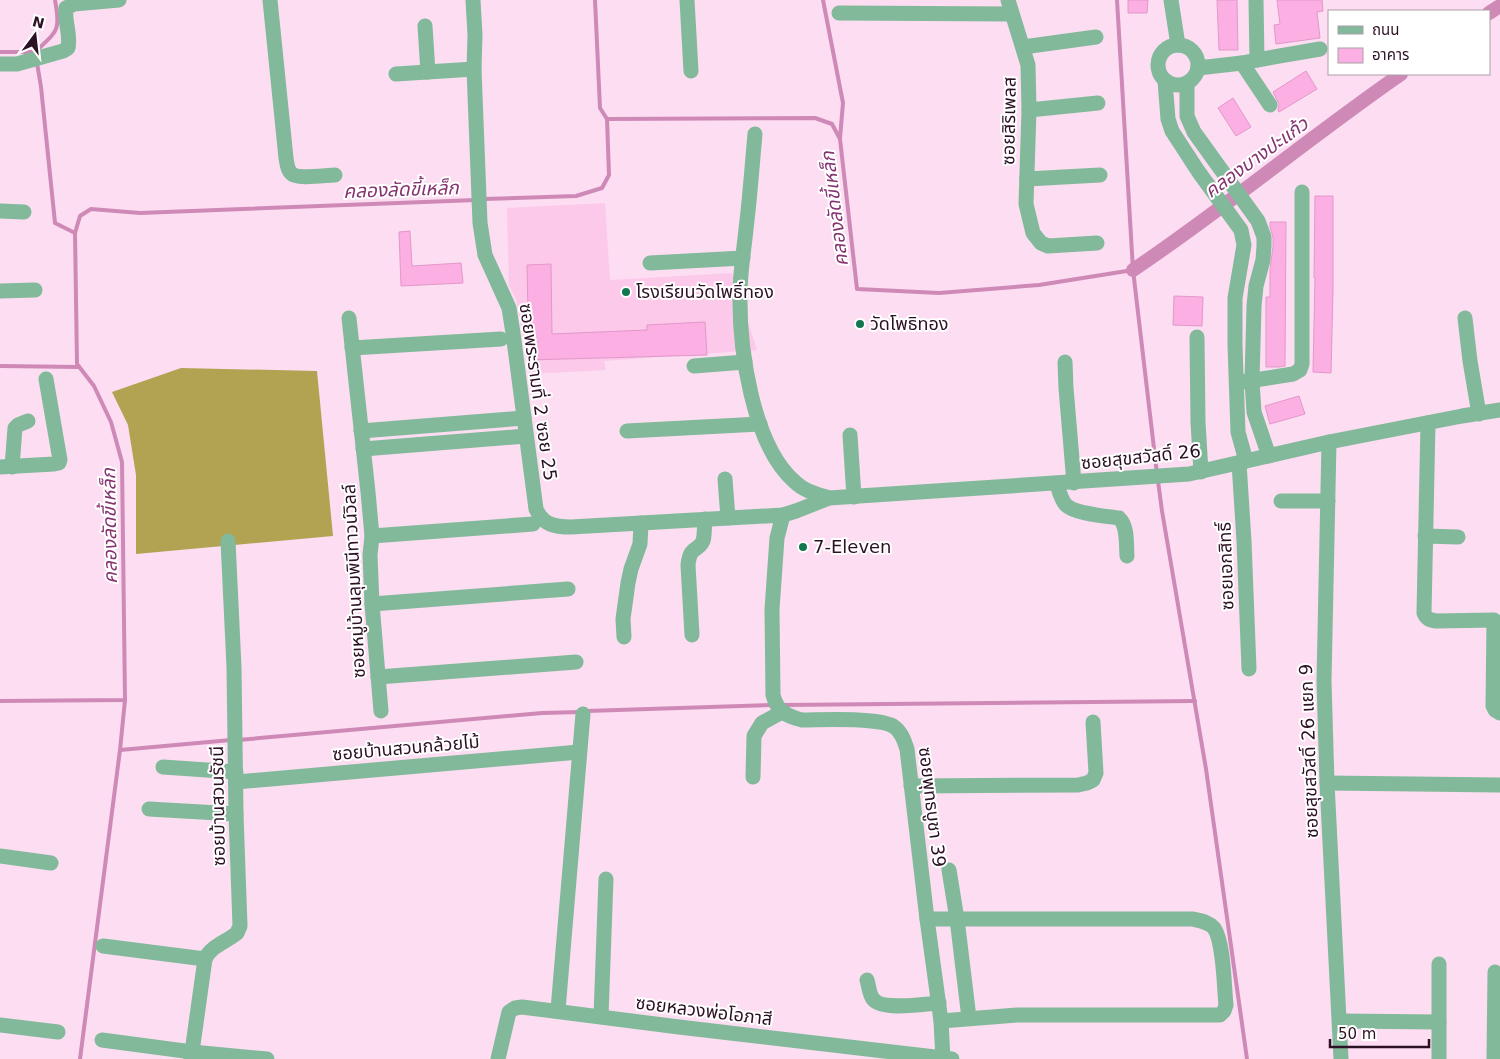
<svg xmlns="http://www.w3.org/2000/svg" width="1500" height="1059" viewBox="0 0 1500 1059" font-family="'DejaVu Sans','Noto Sans Thai',sans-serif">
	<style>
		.built { fill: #fcc9ea }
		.forest { fill: #b1a352 }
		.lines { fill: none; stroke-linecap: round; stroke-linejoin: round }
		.stream { stroke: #ce89b7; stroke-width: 4 }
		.canal { stroke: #ce89b7; stroke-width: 14 }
		.building { fill: #fbafe2; stroke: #e298ca }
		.minor { stroke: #81b99a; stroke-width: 15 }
		.poi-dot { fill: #12764e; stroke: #fff; stroke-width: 2 }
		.labels { text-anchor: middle; stroke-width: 4; stroke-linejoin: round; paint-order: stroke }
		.street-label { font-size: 18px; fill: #2c1124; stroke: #fff }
		.poi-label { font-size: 18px; fill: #2c1124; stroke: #fff; text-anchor: start }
		.water-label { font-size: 19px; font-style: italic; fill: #85336f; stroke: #fff }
	</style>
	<rect width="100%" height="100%" fill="#fcddf1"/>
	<path class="built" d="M605,203L610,280L732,273L757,350L604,361L606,370L530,374L516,299L509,285L507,208Z"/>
	<path class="forest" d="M181,368L317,371L333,536L136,554V475L128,425L112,392Z"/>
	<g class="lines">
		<g class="stream">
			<path d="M595,0L600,108L607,119"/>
			<path d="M823,0L843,103L840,138"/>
			<path d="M1117,0L1133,270L1157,474"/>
			<path d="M0,52H35V54"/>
			<path d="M35,52C57,31 61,32 55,0"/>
			<path d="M37,63L41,87L55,223L75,233"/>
			<path d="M483,199L576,196L602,188L609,175L607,119L815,118L832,124L840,139L857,289L939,293L1039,285L1133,270"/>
			<path d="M0,366L79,367"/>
			<path d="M1158,481L1162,511L1206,769L1247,1059"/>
			<path d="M0,701L125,700L122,462L111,422L94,386L77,364L75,233L80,216L91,209L140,213L476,200"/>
			<path d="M782,705L1195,701"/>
			<path d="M587,711L772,705"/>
			<path d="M238,740L542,713L580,712"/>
			<path d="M120,750L231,740"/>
			<path d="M80,1059L120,750L125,700"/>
		</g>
		<g class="canal">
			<path d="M1489,13L1500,6"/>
			<path d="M1133,270C1225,208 1310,137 1401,74"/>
		</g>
	</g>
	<g class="building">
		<path d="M1128,0H1148L1147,13H1128Z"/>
		<path d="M1217,0H1237L1238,50H1219Z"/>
		<path d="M1277,0H1322L1323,11L1317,12L1320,38L1276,44L1274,25L1280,24Z"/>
		<path d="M1306,71L1317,89L1279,112L1278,110L1279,104L1273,92Z"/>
		<path d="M1233,98L1251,127L1236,136L1218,108Z"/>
		<path d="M1315,196H1333V290L1331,373L1313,372L1315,278H1314Z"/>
		<path d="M1270,222H1286L1285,366L1279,367H1266V297H1270V270L1273,246V237L1270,227Z"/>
		<path d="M410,231L412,266L461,263L463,283L401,286L399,232Z"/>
		<path d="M551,264L552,334L647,330V325L705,322L707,355L529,360L527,265Z"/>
		<path d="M1174,296L1203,297L1202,326L1173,325Z"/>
		<path d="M1299,396L1305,414L1270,424L1265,406Z"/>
	</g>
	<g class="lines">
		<g class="minor">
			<path d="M270,0L286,158C287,163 287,169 291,173C297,180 326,175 335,175"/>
			<path d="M473,0L475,35L474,69L480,223L485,255L509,308L513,333L536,509C543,525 555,527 571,527L783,515L796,511L829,498L1189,474L1329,442L1462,416L1500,410"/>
			<path d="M687,0L691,71"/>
			<path d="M1008,0L1028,65L1029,110L1026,204L1033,233L1041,243L1048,246L1097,243"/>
			<path d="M1171,0L1178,45"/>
			<path d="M839,13L1012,14"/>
			<path d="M425,26L428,72"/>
			<circle cx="1178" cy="65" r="20"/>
			<path d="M1023,47L1096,37"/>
			<path d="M1257,60L1320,49"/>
			<path d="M1242,63L1270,105"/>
			<path d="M0,64H17L63,51L68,48C71,34 64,21 66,8L74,4L119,0"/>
			<path d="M1198,68L1242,63L1257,60L1256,0"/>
			<path d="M396,74L474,69"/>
			<path d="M1165,81L1168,119L1172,131L1198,171L1241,230L1244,245L1235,298V345L1238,432L1246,461"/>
			<path d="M1187,84V116L1194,132L1258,221L1264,237V246L1263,260L1256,286L1254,306L1252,381L1254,412L1269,456"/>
			<path d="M1029,110L1098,103"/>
			<path d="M755,134C752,166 750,197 746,229C744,250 740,272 740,293C739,347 752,445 795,482C804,491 817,494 829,498"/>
			<path d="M1027,179L1100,175"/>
			<path d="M0,211L24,212"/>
			<path d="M650,263L743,258"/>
			<path d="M0,291L35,290"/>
			<path d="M349,318L368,492L372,536L370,555L372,604L381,711"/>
			<path d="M1465,318L1470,361L1479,414"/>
			<path d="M1197,337L1198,422L1201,472"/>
			<path d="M352,348L501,339"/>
			<path d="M1065,362L1066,388L1074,483"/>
			<path d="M694,366L745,362"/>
			<path d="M1242,382L1293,374L1300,370L1302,364V192"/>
			<path d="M1428,423L1424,613C1426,619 1430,620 1436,621L1494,620L1493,706L1495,710L1500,713"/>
			<path d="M361,431L524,418"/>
			<path d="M627,431L760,424"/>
			<path d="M850,435L854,497"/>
			<path d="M1329,442L1324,681L1327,783L1341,1059"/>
			<path d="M363,449L526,436"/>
			<path d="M1239,463L1244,541L1249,669"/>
			<path d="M0,467L54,464L59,463L60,460L46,379"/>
			<path d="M12,467L15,428L18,425L28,421"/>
			<path d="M725,479L728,518"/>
			<path d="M1057,484C1059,491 1061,500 1066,505C1075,514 1106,516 1119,518C1128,526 1126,544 1127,556"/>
			<path d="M1281,501H1328"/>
			<path d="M783,515L777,538L772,609L773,695C777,711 786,716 802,720C823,720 876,717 893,726C901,731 904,740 907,749L927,919L941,1021L943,1059"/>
			<path d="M372,536L533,524"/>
			<path d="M1425,536L1458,537"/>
			<path d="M372,604L568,589"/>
			<path d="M692,635L688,565C690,545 698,552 703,541C705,534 704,526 705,519"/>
			<path d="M624,637L623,619L628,583L631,569L640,544L641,523"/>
			<path d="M378,677L576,662"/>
			<path d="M163,767L236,772"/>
			<path d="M753,777L754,736L762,723L782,712"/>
			<path d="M236,782L579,752"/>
			<path d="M1327,783L1500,785"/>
			<path d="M911,786L1078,785L1087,783L1093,780L1096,773L1093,722"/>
			<path d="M149,809L236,814"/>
			<path d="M0,856L51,863"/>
			<path d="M949,870L957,919L969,1018"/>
			<path d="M927,919H1193C1201,921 1209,922 1214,928C1224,942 1224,987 1226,1005L1224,1011L1220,1015H1017L941,1021"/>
			<path d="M103,946L205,959"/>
			<path d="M867,980C869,986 869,994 873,999C882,1011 924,1004 939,1003"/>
			<path d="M558,1010L583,714"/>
			<path d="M601,1016L606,879"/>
			<path d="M1340,1021L1439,1022"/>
			<path d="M0,1025L58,1032"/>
			<path d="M102,1040L192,1052L267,1059"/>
			<path d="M191,1059L205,959C211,946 226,942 237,933L240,926L236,814L234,667L228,541"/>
			<path d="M498,1059L509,1012L515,1008L522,1007L679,1027L952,1059"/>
			<path d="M1439,1059V964"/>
			<path d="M1494,1059L1495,972"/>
		</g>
	</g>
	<g class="poi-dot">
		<circle cx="626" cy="292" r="5"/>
		<circle cx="860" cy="324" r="5"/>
		<circle cx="803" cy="547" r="5"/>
	</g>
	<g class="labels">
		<g class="street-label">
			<text transform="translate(1009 121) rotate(-89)" y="6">ซอยสิริเพลส</text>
			<text transform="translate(538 392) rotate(82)" y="6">ซอยพระรามที่ 2 ซอย 25</text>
			<text transform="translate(1141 457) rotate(-6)" y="6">ซอยสุขสวัสดิ์ 26</text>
			<text transform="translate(1226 566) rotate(-92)" y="6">ซอยเอกสิทธิ์</text>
			<text transform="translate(354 581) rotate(-93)" y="6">ซอยหมู่บ้านลุมพินีทาวน์วิลล์</text>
			<text transform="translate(406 748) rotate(-5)" y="6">ซอยบ้านสวนกล้วยไม้</text>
			<text transform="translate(1309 751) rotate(-92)" y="6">ซอยสุขสวัสดิ์ 26 แยก 9</text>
			<text transform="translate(218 806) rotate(-91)" y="6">ซอยบ้านสวนรัชนี</text>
			<text transform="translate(932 807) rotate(83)" y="6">ซอยพุทธบูชา 39</text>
			<text transform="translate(704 1011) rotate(7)" y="6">ซอยหลวงพ่อโอภาสี</text>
		</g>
		<g class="poi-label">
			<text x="636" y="298">โรงเรียนวัดโพธิ์ทอง</text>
			<text x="870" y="330">วัดโพธิทอง</text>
			<text x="813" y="553">7-Eleven</text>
		</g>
		<g class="water-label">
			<text transform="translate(1256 157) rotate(-36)" y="7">คลองบางปะแก้ว</text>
			<text transform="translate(401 189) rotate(-2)" y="7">คลองลัดขี้เหล็ก</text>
			<text transform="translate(834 209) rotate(-97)" y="7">คลองลัดขี้เหล็ก</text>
			<text transform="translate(109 526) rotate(-91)" y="7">คลองลัดขี้เหล็ก</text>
		</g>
	</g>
	<rect x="1328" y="10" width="162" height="65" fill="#ffffff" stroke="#aba0a7"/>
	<rect x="1338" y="26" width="25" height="8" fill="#81b99a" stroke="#aba0a7"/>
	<text x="1372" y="35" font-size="15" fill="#2c1124">ถนน</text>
	<rect x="1338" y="48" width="25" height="15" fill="#fbafe2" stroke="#aba0a7"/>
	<text x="1372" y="60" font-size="15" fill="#2c1124">อาคาร</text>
	<g transform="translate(35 35) rotate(15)" stroke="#ffffff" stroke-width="4" paint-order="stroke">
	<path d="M0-4L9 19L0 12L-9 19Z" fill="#2c1124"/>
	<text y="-8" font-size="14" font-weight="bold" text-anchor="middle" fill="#2c1124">N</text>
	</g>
	<path d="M1330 1039v8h99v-8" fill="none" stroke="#2c1124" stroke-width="2.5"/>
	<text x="1338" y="1039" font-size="15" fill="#2c1124" stroke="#ffffff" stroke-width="4" paint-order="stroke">50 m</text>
</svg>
